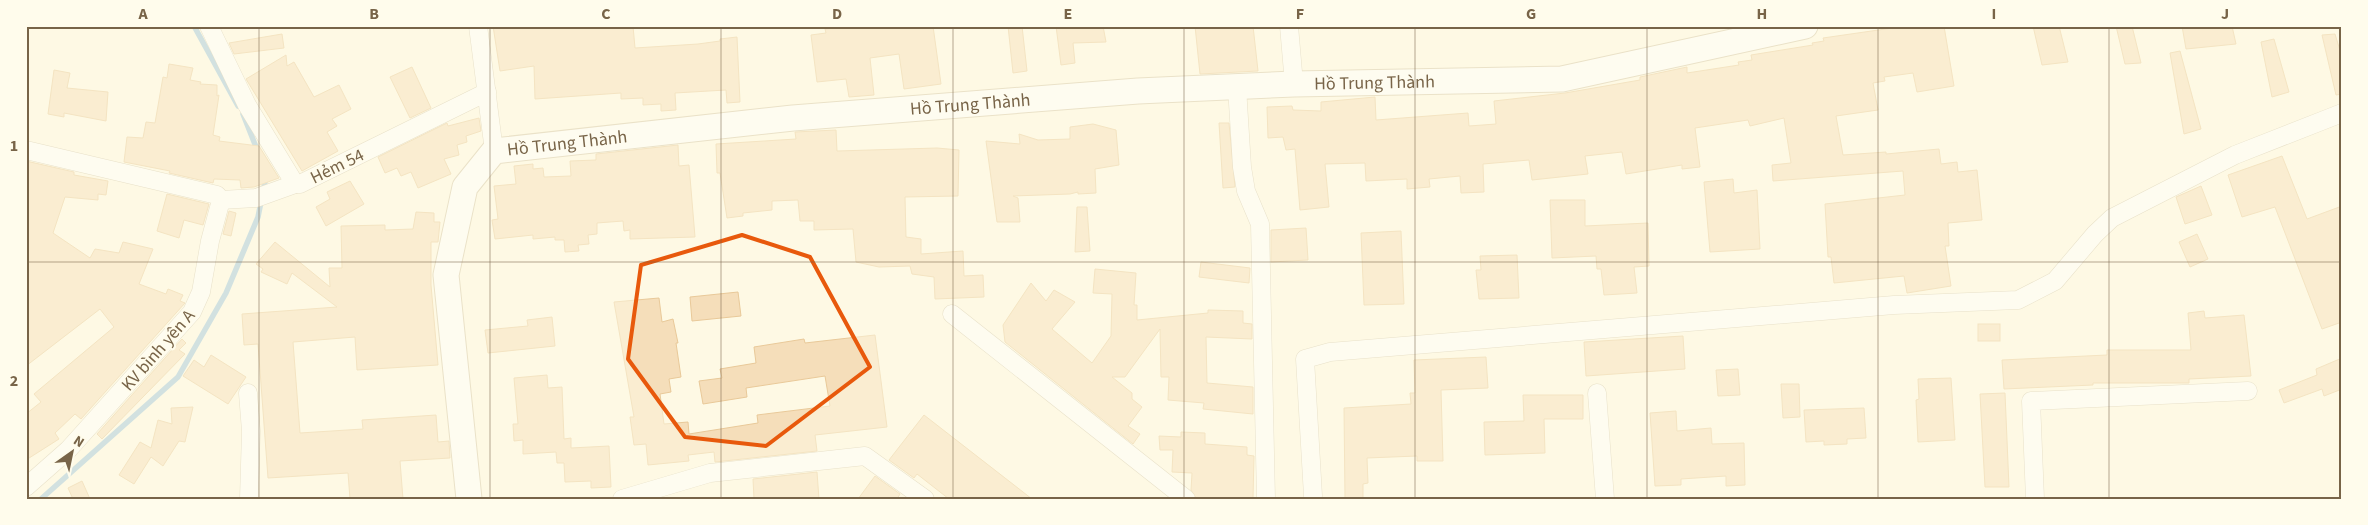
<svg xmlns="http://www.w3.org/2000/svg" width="2368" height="525" viewBox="0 0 2368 525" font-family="'Source Sans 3',sans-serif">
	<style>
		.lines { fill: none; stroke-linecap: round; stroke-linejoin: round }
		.stream { stroke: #9dc4db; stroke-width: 5.5 }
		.building { fill: #f5deba; stroke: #e9c999 }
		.street-casing { stroke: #d0c3aa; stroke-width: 19 }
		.secondary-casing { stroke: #d4c5a7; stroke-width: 27 }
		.street { stroke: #fff; stroke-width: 18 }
		.secondary { stroke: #fff; stroke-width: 25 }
		.marked { fill: none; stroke: #e8590c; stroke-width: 4; stroke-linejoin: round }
		.grid { fill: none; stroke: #786448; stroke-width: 1; stroke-opacity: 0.55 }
		.labels { text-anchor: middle; stroke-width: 4.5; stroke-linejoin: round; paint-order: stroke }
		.street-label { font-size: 18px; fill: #786448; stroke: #fffcec }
		.neatline { fill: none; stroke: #786448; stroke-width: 2 }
		.grid-label { font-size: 16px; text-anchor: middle; font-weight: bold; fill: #786448 }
	</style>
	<rect width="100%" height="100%" fill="#fef9e4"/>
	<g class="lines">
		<g class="stream">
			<path d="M194,26L238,106"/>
			<path d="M243,114L258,152"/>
			<path d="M41,499L178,377L226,293L258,217L266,177"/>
		</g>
	</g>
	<g class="building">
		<path d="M493,26H633L635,48L698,44L720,41V39L737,37L740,102L727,103L726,90L675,93L676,110L661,111V104L643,105V98L621,99V93L535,99L534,66L500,71Z"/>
		<path d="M856,26H933L941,84L904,89L899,54L870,58L874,95L849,97L846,79L817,82L811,35L826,33L825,29Z"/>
		<path d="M1008,26H1022L1027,71L1013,73Z"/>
		<path d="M1056,26H1103L1106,42L1073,43L1075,63L1061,65Z"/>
		<path d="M1195,26H1253L1258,71L1200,74Z"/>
		<path d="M1906,26H1944L1954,86L1917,92L1913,73L1884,77L1885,81L1873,83L1878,110L1836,116L1843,155L1886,152V154L1939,149L1941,164L1957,162L1958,172L1977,170L1982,220L1948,223L1949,246H1945L1951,286L1907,293L1904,276L1834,283L1831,257H1828L1825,204L1905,195L1903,171L1773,181L1772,165L1791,163L1784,118L1750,126L1748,120L1695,128L1700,167L1682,169V165L1626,174L1622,152L1585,156L1588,174L1532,180L1529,160L1483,164L1484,192L1461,193L1460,176L1429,179L1430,187L1407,189V179L1366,181L1365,163L1325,164L1329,207L1300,210L1295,149L1286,150L1283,137L1268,138L1267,107L1292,106L1293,110L1321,111V102L1375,97L1376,120L1468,113L1469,126L1496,124L1494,101L1565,93L1640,80V77L1687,67V73L1739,65L1738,62L1752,60L1751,55L1813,45L1812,43L1824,41L1823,38Z"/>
		<path d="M2033,26H2059L2068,62L2042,65Z"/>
		<path d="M2116,26H2132L2141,63L2125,64Z"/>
		<path d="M2182,26H2232L2236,44L2186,49Z"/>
		<path d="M282,34L284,48L234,54L229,43Z"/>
		<path d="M2335,34L2342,57V94L2336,95L2322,35Z"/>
		<path d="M2274,39L2289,92L2272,97L2261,42Z"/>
		<path d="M2180,51L2201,129L2184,134L2170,53Z"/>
		<path d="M286,55L287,66L294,62L314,97L339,85L351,109L332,119L337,126L327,132L338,151L302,171L246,79Z"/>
		<path d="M169,64L193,68L190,80L201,82L200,84L217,85V96L219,95L213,135L220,137L219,141L259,146L279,178L254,187L241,188L240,180L214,179L213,183L169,173L170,171L124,162L127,137L143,138L146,122L155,123L163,77L167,78Z"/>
		<path d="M412,67L431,108L410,118L390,77Z"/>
		<path d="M54,70L70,73L67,88L108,92L106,121L64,113V117L48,114Z"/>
		<path d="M479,118L481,131L466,136L467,142L457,145L459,155L444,159L451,174L418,188L411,172L401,176L397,168L385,173L378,157L447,123L448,126Z"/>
		<path d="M1219,123H1229L1235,187L1223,188Z"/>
		<path d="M1093,124L1116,130L1119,165L1095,169L1096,193L1078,194V192L1070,194L1013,196L1018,198L1020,222H997L986,141L1020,144L1019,134L1038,140L1070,139V127Z"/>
		<path d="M836,130L837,151L937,148L959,150L958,196L905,197L906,237L921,239V254L963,251L964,276L983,275L984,297L935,299L934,277L912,274L910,266L879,267L856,262L853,229L814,230V221H800L798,200L772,201V210L743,213V216L727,218L720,173H717L716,144L796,139L795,132Z"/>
		<path d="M678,145L679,166L689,165L695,237L630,239V230L624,231L623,221L597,223V234L588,235L589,244L578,245L579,251L565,252L564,240H555V237L533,239V235L495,239L492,220L498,219L494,186L516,184L514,166L533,164V169L543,168L544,177L571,176L570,161L596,160V154Z"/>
		<path d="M2282,156L2307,219L2342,206V322L2322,329L2275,207L2242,217L2228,175Z"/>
		<path d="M26,161L74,172V175L108,181L106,195L98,194V200L65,197L53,233L90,258L95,249L119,253L123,242L153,249L139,284L166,294L168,289L183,295L180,301L185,303L81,419L75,414L55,433L59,439L26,460V414L41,402L34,394L114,327L100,309L26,366Z"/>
		<path d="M1733,179L1734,193L1757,190L1760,249L1710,252L1704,182Z"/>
		<path d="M350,181L364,204L326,226L316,207L330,199L327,192Z"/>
		<path d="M2201,186L2212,215L2185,224L2176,197Z"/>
		<path d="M167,194L209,204L203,225L184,220L179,238L157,231Z"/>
		<path d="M1550,200H1585V226L1648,223L1649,266L1634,267L1637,293L1604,295L1601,269H1597L1596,256L1552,258Z"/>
		<path d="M1077,207H1087L1090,251L1075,252Z"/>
		<path d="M229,211L236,213L231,236L223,234Z"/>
		<path d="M416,212L434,213V222H440L438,242H431V285L438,365L357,370L355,337L293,342L300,433L363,429L362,420L436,415L438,442L449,441L450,458L400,461L403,499H350L348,473L268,478L258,344L244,345L242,314L337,307L292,273L287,284L261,272L263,269L256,264L275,242L330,287L329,268H342L341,226L385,225V230L413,229Z"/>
		<path d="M1306,228L1308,260L1271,262V230Z"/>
		<path d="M1401,231L1404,304L1364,305L1361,233Z"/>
		<path d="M2197,234L2208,259L2190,267L2179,242Z"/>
		<path d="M1517,255L1519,298L1479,299L1476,270H1481L1480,256Z"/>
		<path d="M1201,262L1250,268L1249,283L1199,277Z"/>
		<path d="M1095,269L1136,273L1134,305H1137V320L1208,313V310L1243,311V323L1252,324V339L1206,337L1207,383L1253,387V414L1203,409L1204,403L1168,400L1169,377H1161L1160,329L1125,377H1112L1132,393V399L1142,407L1128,426L1140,434L1133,444L1005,342L1003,325L1031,283L1046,301L1054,290L1075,302L1052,329L1092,363L1111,336L1112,294L1093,293Z"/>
		<path d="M738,292L741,316L692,321L690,297Z"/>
		<path d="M659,298L662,322L673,319L678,343H676L681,377L669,379L671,392L660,394L664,424L688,422L689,434L758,423L757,415L830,406L825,376L746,388L747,397L703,404L699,381L722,378L720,369L756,363L754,347L804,339L805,343L875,335L887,427L815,435L817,451L715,462L714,452L688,455L689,461L648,465L646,444L634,445L630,417H634L614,302Z"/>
		<path d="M2204,311L2205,318L2244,315L2251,376L2189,379V383H2093V385L2004,389L2002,360L2107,355V350H2191L2188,313Z"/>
		<path d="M552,317L555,346L488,353L485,330L528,326L527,320Z"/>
		<rect x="1978" y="324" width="22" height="17"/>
		<path d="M1683,336L1685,369L1586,376L1584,342Z"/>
		<path d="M182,339L186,343L179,350L185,354L102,439L97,434Z"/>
		<path d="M211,355L246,377L228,404L183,376L194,360L204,367Z"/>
		<path d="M1486,357L1488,388L1441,390L1443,461H1417V456L1367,458L1368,483L1363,484V499H1345L1344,408L1411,404L1410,393H1415L1414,360Z"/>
		<path d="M2342,358V389L2324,396L2322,389L2284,403L2279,390L2317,375L2316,369Z"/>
		<path d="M1738,369L1740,395L1718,396L1716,370Z"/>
		<path d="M547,375L548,388L562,387L564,439L571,438V448L609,446L611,487L591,488V481L565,482L564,463H557L556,452L523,454V440L514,441L513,424H518L514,378Z"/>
		<path d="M1951,378L1955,440L1918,442L1916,400L1919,399L1918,379Z"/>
		<path d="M1781,384H1799L1800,417L1783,418Z"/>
		<path d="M2005,393L2009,487H1985L1980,394Z"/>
		<path d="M1523,395H1583V419H1544L1545,453L1485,455L1484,422L1524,421Z"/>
		<path d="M193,407L185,442L179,441L163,466L151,457L134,484L119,475L140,442L151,448L158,420L172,424L171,408Z"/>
		<path d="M1864,408L1866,438L1847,439V444L1824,445V441L1806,442L1804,410Z"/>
		<path d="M1676,411L1677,431L1711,428L1712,444L1744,443L1745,485L1726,486V476L1681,479V485L1655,486L1650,413Z"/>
		<path d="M924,415L1032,499H949L917,474L914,478L889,460Z"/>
		<path d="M1181,432L1205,433V444L1247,447V455L1254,456L1253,499L1196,498L1191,490L1192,473L1172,472L1173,450H1160L1159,436L1181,437Z"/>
		<path d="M817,472L819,499H754L753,479Z"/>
		<path d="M875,476L900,494L897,499H858Z"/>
		<path d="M82,481L90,499H73L68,488Z"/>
	</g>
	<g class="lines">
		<g class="street-casing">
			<g id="street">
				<path d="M209,26L247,105L295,184H300L487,92"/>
				<path d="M478,26L494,151"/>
				<path d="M1289,26L1294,84"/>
				<path d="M1237,87L1242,167L1246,191L1260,224L1266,499"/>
				<path d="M26,150L217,195L221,200L210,241L201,292L192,312L68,450L26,487"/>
				<path d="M221,200L256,198L295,184"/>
				<path d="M952,314L1186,499"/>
				<path d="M248,393L251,431L249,499"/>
				<path d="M1597,393L1605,499"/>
				<path d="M1313,496L1305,359L1330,352L1894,305L2018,300L2055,281L2095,234L2112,218L2235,155L2342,113"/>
				<path d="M622,499L710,473L865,456L925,499"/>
				<path d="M2035,499L2031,401L2248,391"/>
			</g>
		</g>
		<g class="secondary-casing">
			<g id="secondary">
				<path id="s1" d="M469,499L446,275L465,187L494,151L793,118L1138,91L1294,84L1562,79L1805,26"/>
			</g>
		</g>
		<use href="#street" class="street"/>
		<use href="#secondary" class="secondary"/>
	</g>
	<path d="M0 0H2368V525H0ZM742,235L810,257L870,367L766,446L685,437L628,359L641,265Z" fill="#fef9e4" fill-opacity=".55" fill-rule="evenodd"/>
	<path class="marked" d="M742,235L810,257L870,367L766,446L685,437L628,359L641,265Z"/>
	<path class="grid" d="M259,26V499M490,26V499M721,26V499M953,26V499M1184,26V499M1415,26V499M1647,26V499M1878,26V499M2109,26V499M26,262H2342"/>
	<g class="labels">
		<g class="street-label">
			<text dy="6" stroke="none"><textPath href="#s1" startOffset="1245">Hồ Trung Thành</textPath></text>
			<text dy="6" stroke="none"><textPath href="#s1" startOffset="840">Hồ Trung Thành</textPath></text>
			<text dy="6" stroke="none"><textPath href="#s1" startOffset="435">Hồ Trung Thành</textPath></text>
			<text transform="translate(337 166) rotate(-26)" y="6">Hẻm 54</text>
			<text transform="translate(158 350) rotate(-49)" y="6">KV bình yên A</text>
		</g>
	</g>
	<rect width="2368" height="525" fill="none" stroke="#fffcec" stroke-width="55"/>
	<g transform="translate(72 452) rotate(33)" stroke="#fffcec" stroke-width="4" paint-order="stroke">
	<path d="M0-4L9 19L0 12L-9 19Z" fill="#786448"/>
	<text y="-8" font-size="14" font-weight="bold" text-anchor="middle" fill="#786448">N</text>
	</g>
	<rect x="28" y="28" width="2312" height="470" class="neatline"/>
	<g class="grid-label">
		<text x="143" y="19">A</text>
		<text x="374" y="19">B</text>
		<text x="606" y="19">C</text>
		<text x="837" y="19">D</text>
		<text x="1068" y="19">E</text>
		<text x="1300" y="19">F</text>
		<text x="1531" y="19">G</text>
		<text x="1762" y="19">H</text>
		<text x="1994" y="19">I</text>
		<text x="2225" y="19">J</text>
		<text x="14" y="151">1</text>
		<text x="14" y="386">2</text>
	</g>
</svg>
